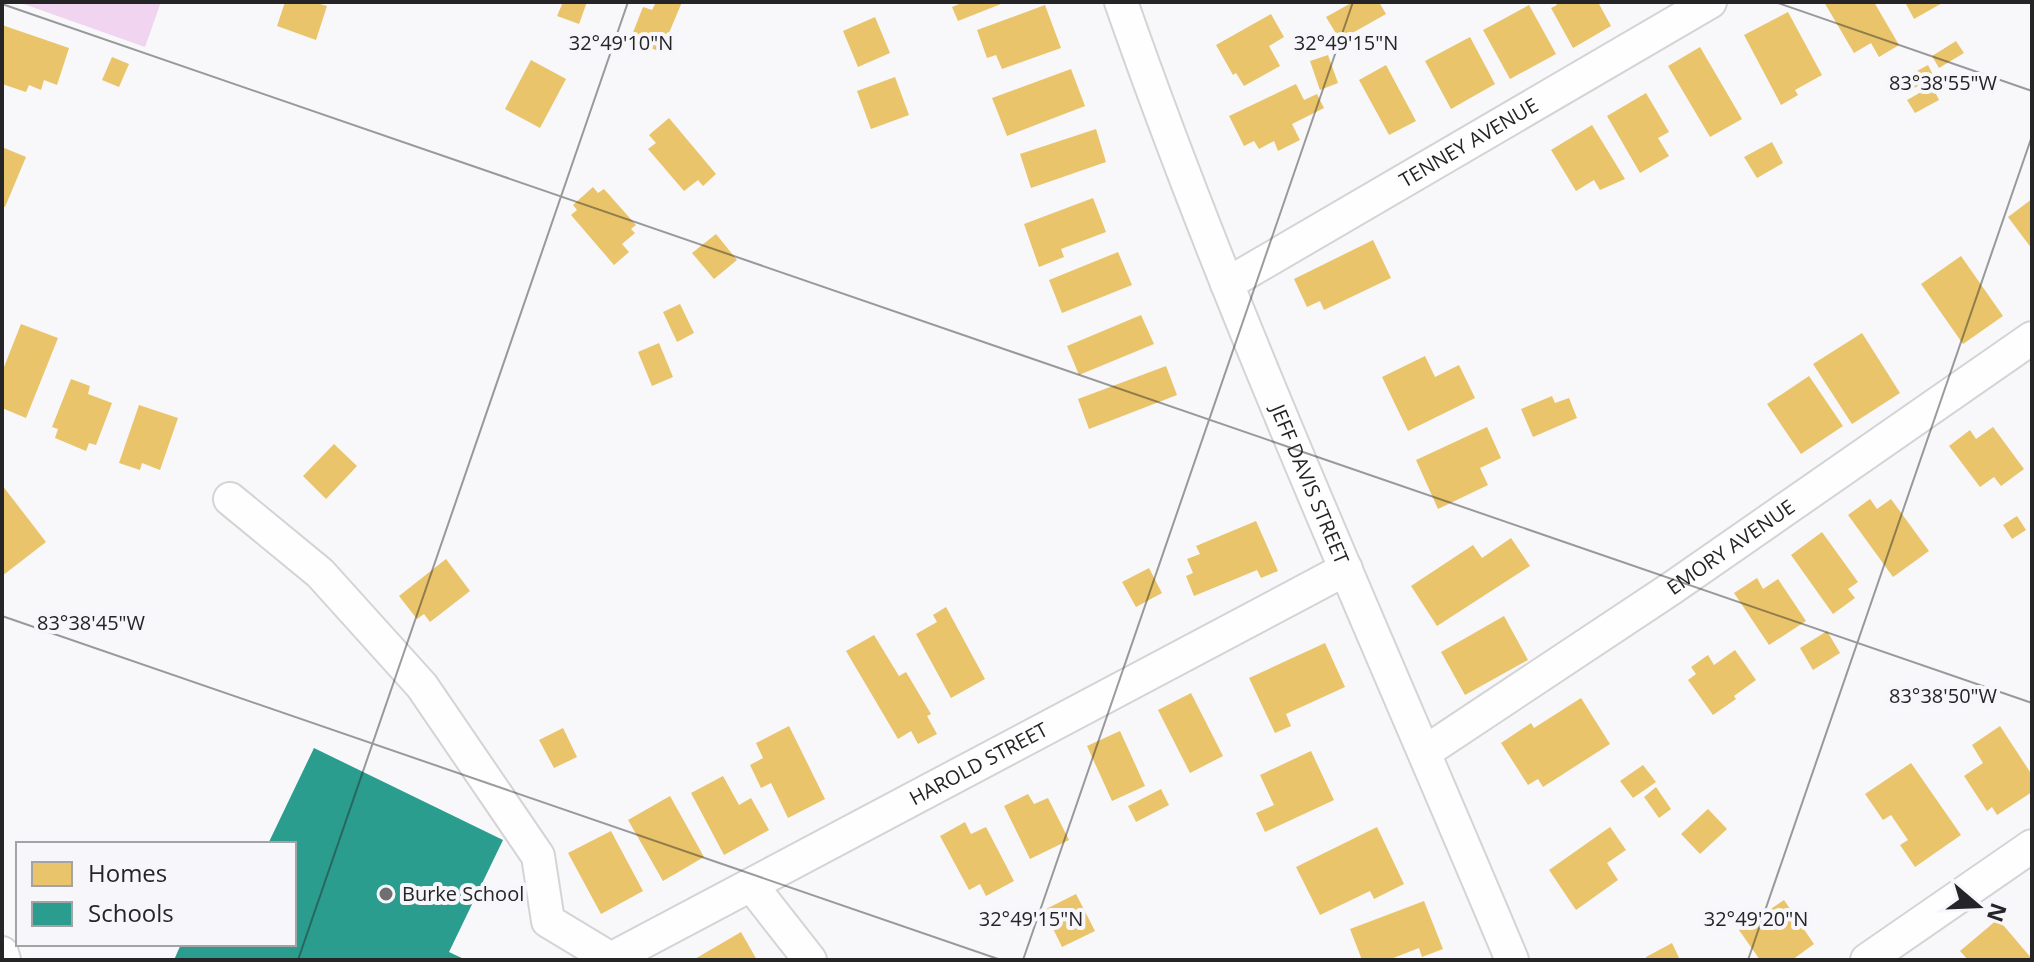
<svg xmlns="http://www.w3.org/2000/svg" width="2034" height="962" viewBox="0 0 2034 962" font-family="'Open Sans',sans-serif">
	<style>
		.green { fill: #f1d4f0 }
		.homes { fill: #e9c46a }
		.schools { fill: #2a9d8f }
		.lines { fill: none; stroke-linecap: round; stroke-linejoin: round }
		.minor-casing { stroke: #d4d4d6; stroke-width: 36 }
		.minor { stroke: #fefefe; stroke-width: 32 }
		.ticks { fill: none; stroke: #252527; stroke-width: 2; stroke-opacity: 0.45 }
		.poi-dot { fill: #6f6f71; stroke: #f7f7fb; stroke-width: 3 }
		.labels { text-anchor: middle; stroke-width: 8; stroke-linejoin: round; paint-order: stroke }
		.street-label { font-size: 20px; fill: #252527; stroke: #f7f7fb }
		.poi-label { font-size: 20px; fill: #252527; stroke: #f7f7fb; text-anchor: start }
		.ticks-label { font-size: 20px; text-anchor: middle; fill: #252527; stroke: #f7f7fb; stroke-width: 8; stroke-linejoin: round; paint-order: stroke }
	</style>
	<rect width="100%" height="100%" fill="#f8f8fa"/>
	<path class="green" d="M18,2H161L145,47Z"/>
	<g class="homes">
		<path d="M285,2H313L327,6L316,40L277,26Z"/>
		<path d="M563,2H587L579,24L557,16Z"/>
		<path d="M656,2H682L661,52L630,40L643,7L652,10Z"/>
		<path d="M964,2H1006L958,21L952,7Z"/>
		<path d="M1353,2H1379L1386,14L1340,40L1326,17Z"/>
		<path d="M1555,2H1598L1611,26L1573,48L1551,8L1557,5Z"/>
		<path d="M1824,2H1874L1899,45L1879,57L1871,43L1854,53Z"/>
		<path d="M1905,2H1944L1914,19Z"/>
		<path d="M1045,5L1061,48L1002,69L996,55L987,58L977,30Z"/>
		<path d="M1529,5L1556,54L1510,79L1483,30Z"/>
		<path d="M1788,12L1822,75L1795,90L1798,95L1781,105L1744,35Z"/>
		<path d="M1271,14L1284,37L1269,46L1280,66L1244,86L1236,73L1233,75L1216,45Z"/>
		<path d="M875,17L890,53L858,67L843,31Z"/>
		<path d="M2,25L69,48L57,85L44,80L41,90L29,85L26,92L2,84Z"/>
		<path d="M1470,37L1495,84L1451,109L1425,61Z"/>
		<path d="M1956,41L1964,53L1939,68L1932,56Z"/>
		<path d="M1700,47L1742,119L1710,137L1668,66Z"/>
		<path d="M1328,55L1338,83L1320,90L1310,61Z"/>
		<path d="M112,57L129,64L119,87L102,80Z"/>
		<path d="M531,60L566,79L540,128L505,109Z"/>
		<path d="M1386,65L1416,121L1389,135L1359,80Z"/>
		<path d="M1928,65L1934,77L1909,91L1902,79Z"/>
		<path d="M1071,69L1085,106L1007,136L992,98Z"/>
		<path d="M895,77L909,115L871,129L857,91Z"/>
		<path d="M1296,84L1304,100L1317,94L1324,108L1292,124L1300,140L1278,151L1274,141L1259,149L1254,141L1244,146L1229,116Z"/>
		<path d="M1932,86L1939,100L1915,113L1907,100Z"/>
		<path d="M1646,93L1669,132L1658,138L1669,156L1640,173L1607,116Z"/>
		<path d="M669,118L716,174L703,186L698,180L684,191L648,149L656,143L649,135Z"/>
		<path d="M1592,125L1625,179L1600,190L1594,180L1576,191L1551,150Z"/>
		<path d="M1096,129L1106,162L1031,188L1020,154Z"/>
		<path d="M1772,142L1783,163L1757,178L1744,157Z"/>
		<path d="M2,147L26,157L5,207L2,206Z"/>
		<path d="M593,187L598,193L604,189L636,225L631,229L635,233L622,244L629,252L614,265L571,215L577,210L573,205Z"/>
		<path d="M1093,198L1106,232L1061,249L1064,257L1039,267L1024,224Z"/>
		<path d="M2032,199V249L2008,217Z"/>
		<path d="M716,234L737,260L714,279L692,253Z"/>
		<path d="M1373,240L1391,278L1324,310L1320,301L1307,307L1294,279Z"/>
		<path d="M1118,252L1132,285L1062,313L1049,280Z"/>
		<path d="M1961,256L2003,316L1963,344L1921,284Z"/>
		<path d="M680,304L694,333L677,342L663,312Z"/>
		<path d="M1141,315L1154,344L1079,375L1067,346Z"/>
		<path d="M21,324L58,338L26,418L2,408V372Z"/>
		<path d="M1862,333L1900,393L1852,424L1813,364Z"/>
		<path d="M659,343L673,377L652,386L638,352Z"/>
		<path d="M1425,356L1435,377L1459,365L1475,398L1408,431L1382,377Z"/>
		<path d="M1166,366L1177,395L1089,429L1078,399Z"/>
		<path d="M1809,376L1843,426L1801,454L1767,404Z"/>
		<path d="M71,379L90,386L88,394L112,403L96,445L89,443L86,451L55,438L58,429L52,427Z"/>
		<path d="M1552,396L1555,403L1569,398L1577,418L1533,437L1521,409Z"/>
		<path d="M139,405L178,418L160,470L142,463L140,470L119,463Z"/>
		<path d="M1487,427L1501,458L1480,468L1488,485L1438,509L1416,460Z"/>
		<path d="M1993,427L2024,469L2001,486L1994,477L1980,487L1949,446L1970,430L1976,439Z"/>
		<path d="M334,444L357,466L326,499L303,476Z"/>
		<path d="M2,485L46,542L2,576Z"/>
		<path d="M1870,499L1877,509L1891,499L1929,551L1893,577L1848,515Z"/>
		<path d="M2017,516L2026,530L2012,539L2003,525Z"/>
		<path d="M1256,521L1278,571L1261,578L1257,570L1194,596L1186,576L1193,573L1187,559L1200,554L1196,546Z"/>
		<path d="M1822,532L1858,582L1848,589L1855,598L1833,614L1791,555Z"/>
		<path d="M1511,538L1530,566L1437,626L1411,586L1473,545L1482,558Z"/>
		<path d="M446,559L470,591L430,622L424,614L417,619L399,596Z"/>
		<path d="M1149,568L1162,593L1136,607L1122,582Z"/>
		<path d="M1757,578L1763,589L1778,579L1806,621L1769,645L1734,593Z"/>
		<path d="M946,607L985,679L951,698L916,634L937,622L933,615Z"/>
		<path d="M1504,616L1528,660L1465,695L1441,652Z"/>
		<path d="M1827,631L1840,653L1813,670L1800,648Z"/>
		<path d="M874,635L899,676L906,672L931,714L927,716L937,734L918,744L911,731L898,739L846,651Z"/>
		<path d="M1325,643L1345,687L1286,714L1291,726L1275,733L1249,678Z"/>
		<path d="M1735,650L1756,680L1734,696L1736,699L1713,715L1688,680L1696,674L1691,667L1708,655L1714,665Z"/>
		<path d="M1191,693L1223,756L1190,773L1158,710Z"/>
		<path d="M1581,698L1610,744L1543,787L1538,779L1528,785L1501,743L1531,723L1534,728Z"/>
		<path d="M789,726L825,799L788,818L771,783L761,788L750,765L763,758L756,743Z"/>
		<path d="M2000,726L2032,775V792L1997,815L1992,807L1987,811L1964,776L1983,763L1972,745Z"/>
		<path d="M563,728L577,757L554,768L539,740Z"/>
		<path d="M1120,731L1145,786L1112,801L1087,746Z"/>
		<path d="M1311,751L1334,800L1265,832L1256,813L1274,805L1260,775Z"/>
		<path d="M1911,763L1961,835L1915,867L1900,845L1908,840L1891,815L1883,820L1865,794Z"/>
		<path d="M1643,765L1656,782L1633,798L1620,781Z"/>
		<path d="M723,776L739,805L751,798L769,830L724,855L691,793Z"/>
		<path d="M1656,787L1671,809L1659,818L1644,797Z"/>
		<path d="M1161,789L1169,805L1136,822L1128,806Z"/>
		<path d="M1028,794L1034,804L1048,798L1069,840L1030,859L1004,806Z"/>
		<path d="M670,796L704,857L663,881L628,820Z"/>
		<path d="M1708,809L1727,829L1700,854L1681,834Z"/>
		<path d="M965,822L971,834L986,827L1014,881L986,896L980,884L969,890L940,836Z"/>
		<path d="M1377,827L1404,884L1374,899L1370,891L1320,915L1296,867Z"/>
		<path d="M1610,827L1626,850L1607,863L1618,880L1576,910L1549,870Z"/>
		<path d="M611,831L643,891L601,914L568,853Z"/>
		<path d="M1076,894L1095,931L1062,947L1044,910Z"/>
		<path d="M1784,900L1814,944L1792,960H1760L1739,930Z"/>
		<path d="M1424,901L1443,949L1422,957L1419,948L1388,960H1362L1350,929Z"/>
		<path d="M1998,919L2032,959V960H1968L1960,951Z"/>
		<path d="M741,932L757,960H693Z"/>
		<path d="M1672,943L1680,960H1647L1646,957Z"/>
	</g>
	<path class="schools" d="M314,748L503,840L449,952L466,960H174L181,944H294V844H268Z"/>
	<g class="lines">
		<g class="minor-casing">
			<g id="minor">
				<path id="s1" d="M1121,2C1235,328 1379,642 1512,960"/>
				<path id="s2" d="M1227,284L1710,2"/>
				<path id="s3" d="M230,499L320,573L422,686L538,856L548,921L611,959L1346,569"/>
				<path id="s4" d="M1425,752L1672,588L2032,338"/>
				<path d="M752,886L810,960"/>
				<path d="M2,953L4,960"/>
				<path d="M1867,960L2032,846"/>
			</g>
		</g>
		<use href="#minor" class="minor"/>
	</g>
	<path class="ticks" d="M1775,2L2032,91M2,4L2032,703M2,616L1001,960M298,960L628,2M1023,960L1353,2M1748,960L2032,136"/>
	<circle class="poi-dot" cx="386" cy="894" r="8"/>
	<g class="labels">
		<g class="street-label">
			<text dy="7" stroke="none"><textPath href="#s2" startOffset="280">TENNEY AVENUE</textPath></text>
			<text dy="7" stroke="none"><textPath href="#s1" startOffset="518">JEFF DAVIS STREET</textPath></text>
			<text dy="7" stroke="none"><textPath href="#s4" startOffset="368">EMORY AVENUE</textPath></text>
			<text dy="7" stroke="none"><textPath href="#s3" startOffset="1030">HAROLD STREET</textPath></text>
		</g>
		<g class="poi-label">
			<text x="402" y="901">Burke School</text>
		</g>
	</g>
	<g class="ticks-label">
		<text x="621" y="50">32°49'10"N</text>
		<text x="1346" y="50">32°49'15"N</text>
		<text x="1943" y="90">83°38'55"W</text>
		<text x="91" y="630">83°38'45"W</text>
		<text x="1943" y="703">83°38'50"W</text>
		<text x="1031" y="926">32°49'15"N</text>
		<text x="1756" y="926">32°49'20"N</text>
	</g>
	<rect width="2034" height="962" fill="none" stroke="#252527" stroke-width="8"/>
	<rect x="16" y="842" width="280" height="104" fill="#f7f7fb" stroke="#a3a3a6" stroke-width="2"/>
	<rect x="32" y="862" width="40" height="24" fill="#e9c46a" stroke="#a3a3a6" stroke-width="2"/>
	<text x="88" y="882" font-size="24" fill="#252527">Homes</text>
	<rect x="32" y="902" width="40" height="24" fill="#2a9d8f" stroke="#a3a3a6" stroke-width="2"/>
	<text x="88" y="922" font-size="24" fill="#252527">Schools</text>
	<g transform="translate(1978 906) rotate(109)" stroke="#f7f7fb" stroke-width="6" paint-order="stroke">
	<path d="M0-6L14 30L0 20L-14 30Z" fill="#252527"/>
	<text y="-12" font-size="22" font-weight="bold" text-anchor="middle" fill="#252527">N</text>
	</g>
</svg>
